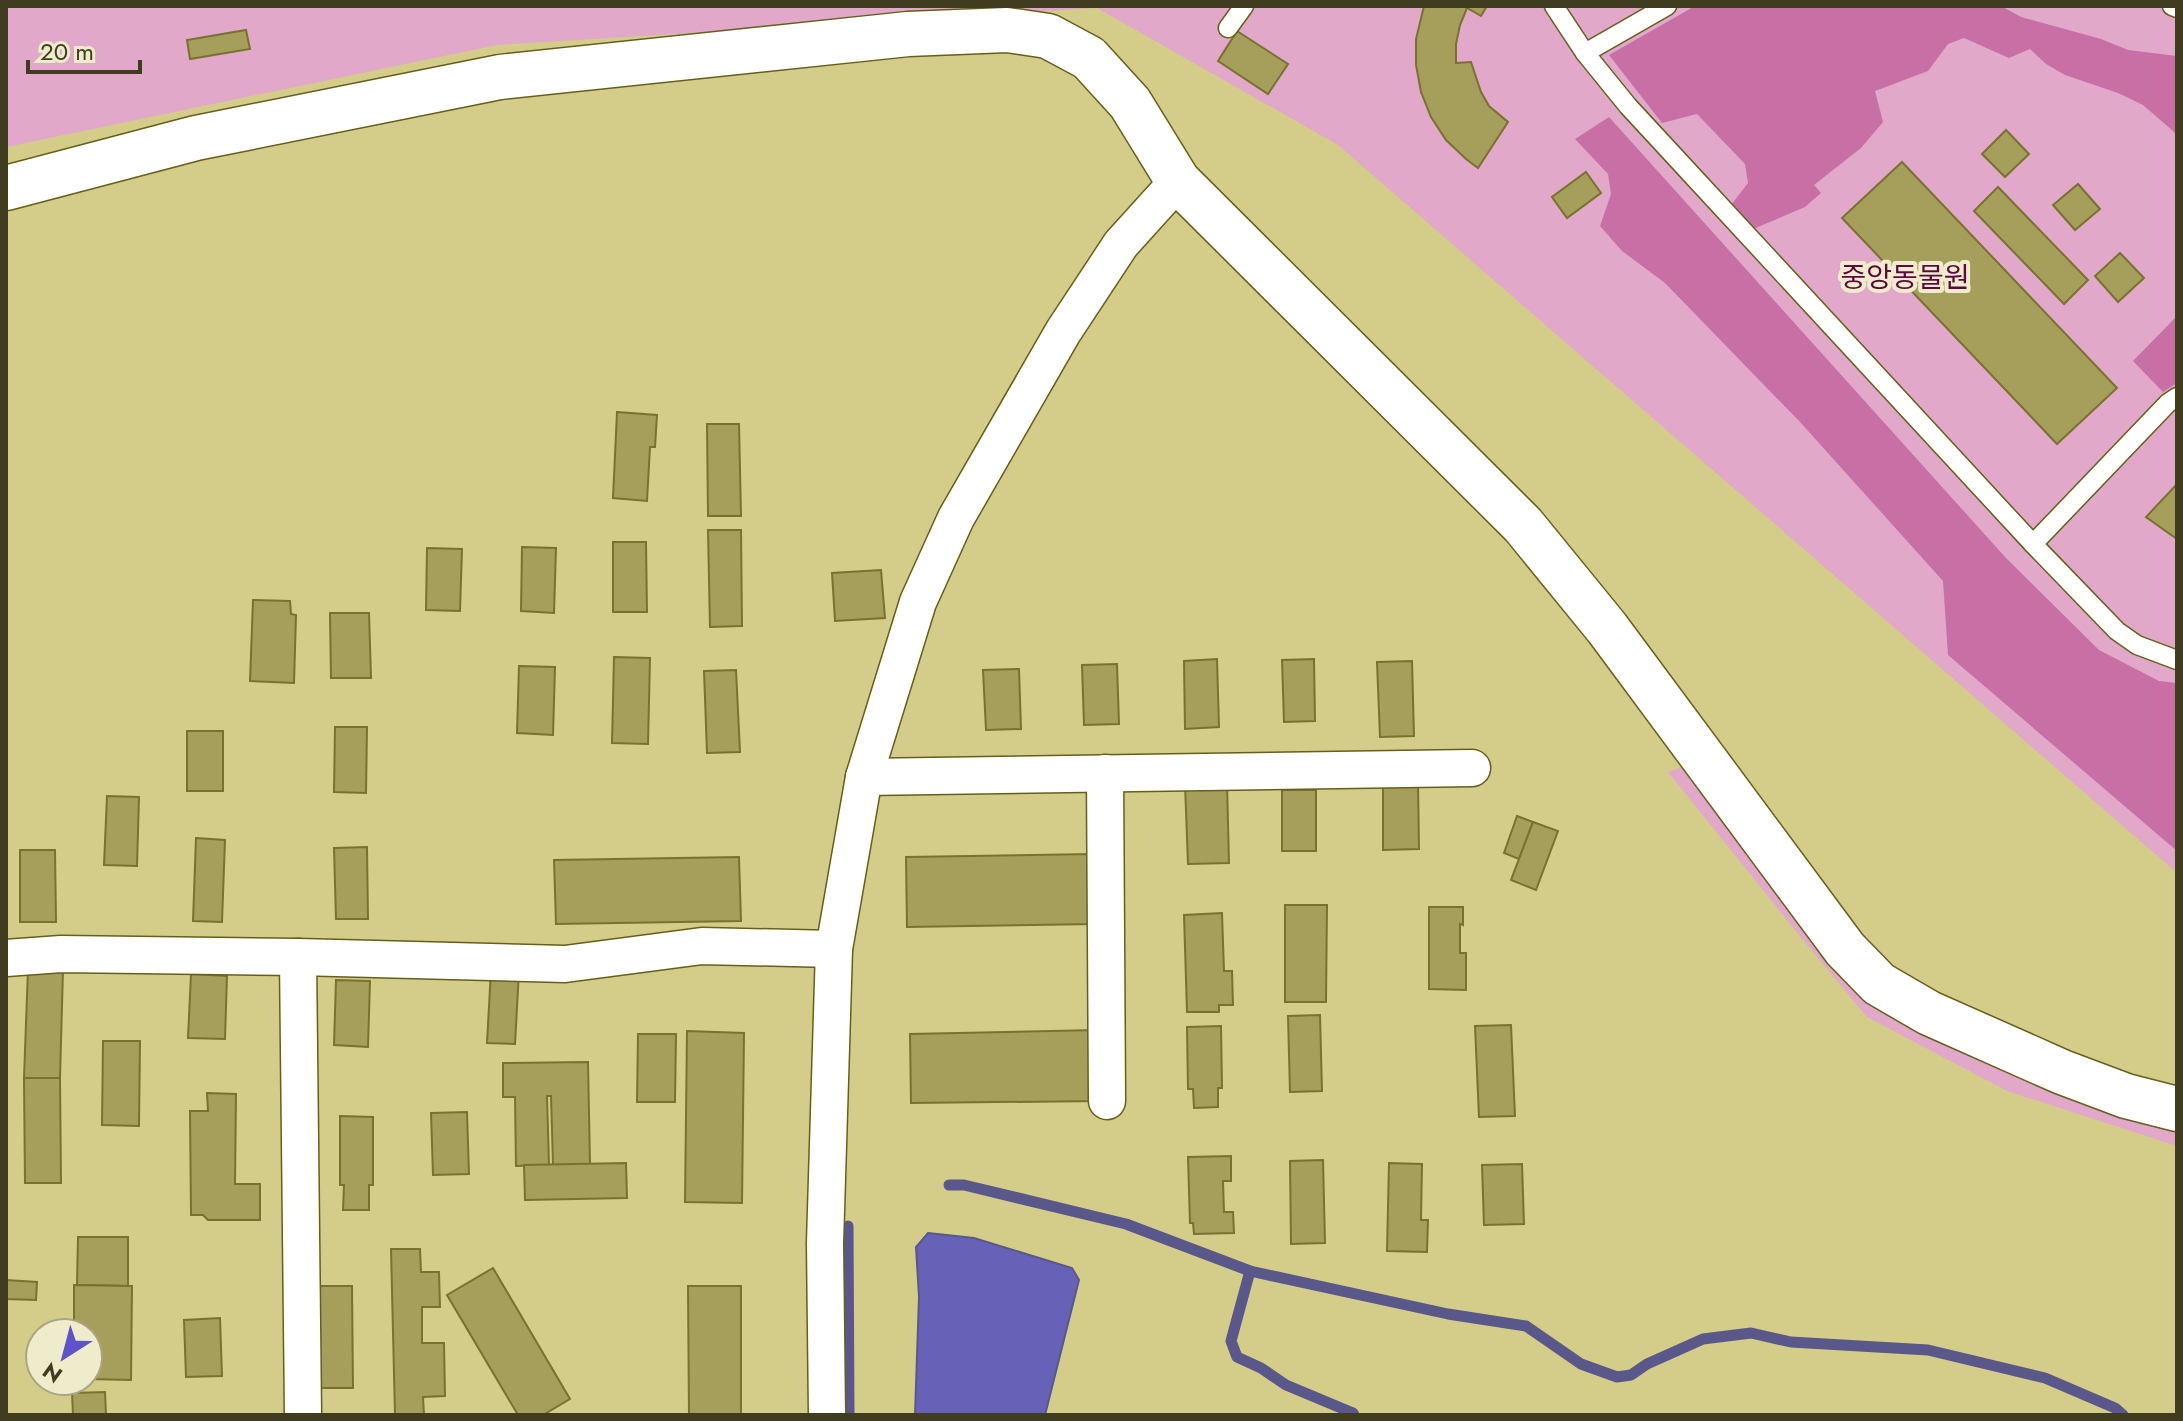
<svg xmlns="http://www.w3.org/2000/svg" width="2183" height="1421" viewBox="0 0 2183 1421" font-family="Jost,'Noto Sans KR',sans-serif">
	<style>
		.green { fill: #e1a8c9 }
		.forest { fill: #c870a6 }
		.water { fill: #6662b7; stroke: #5a578a; stroke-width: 2 }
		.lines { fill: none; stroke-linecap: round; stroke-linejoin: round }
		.stream { stroke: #5a578a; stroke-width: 11 }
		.building { fill: #a69f5c; stroke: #79722f; stroke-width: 2 }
		.service-casing { stroke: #665f19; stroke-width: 21 }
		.minor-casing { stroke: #665f19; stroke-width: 39 }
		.tertiary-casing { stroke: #665f19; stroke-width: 47 }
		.service { stroke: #fff; stroke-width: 18 }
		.minor { stroke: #fff; stroke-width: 36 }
		.tertiary { stroke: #fff; stroke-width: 44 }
		.labels { text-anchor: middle; stroke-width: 8; stroke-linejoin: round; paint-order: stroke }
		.park-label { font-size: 28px; fill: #5a0743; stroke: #efeccb }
	</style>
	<rect width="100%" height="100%" fill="#d4cd89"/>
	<g class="green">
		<path d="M6,6H2177V873L1338,145L1097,8L497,45L6,147Z"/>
		<path d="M1691,764L1845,965L2177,1126V1146L2007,1091L1867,1017L1808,946L1668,772Z"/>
	</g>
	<g class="forest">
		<path d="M1695,6H2001L2021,17L2101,39L2128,50L2177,56V137L2174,132L2143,105L2118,93L2065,75L2046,64L2030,49L2009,58L1964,38L1948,44L1928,71L1875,91L1883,122L1861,148L1814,185L1821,193L1805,207L1751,230L1731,205L1748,183L1745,164L1697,114L1662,123L1609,55Z"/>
		<path d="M1609,117L2006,558L2099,650L2159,681L2177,683V851L1948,655L1943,581L1800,422L1665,283L1622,251L1600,226L1611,194L1608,174L1575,139Z"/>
		<path d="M2177,316V383L2163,392L2133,361Z"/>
	</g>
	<path class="water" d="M928,1233L974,1238L1072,1268L1079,1280L1045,1415H915L919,1297L916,1247Z"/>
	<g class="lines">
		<g class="stream">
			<path d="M949,1185H964L1126,1224L1250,1271L1231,1341L1237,1357L1261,1368L1286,1385L1353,1413L1354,1415"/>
			<path d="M848,1226L849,1415"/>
			<path d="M1250,1271L1448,1314L1526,1326L1581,1364L1617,1377L1631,1375L1647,1364L1703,1339L1751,1333L1791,1342L1928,1350L2045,1378L2115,1408L2123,1415"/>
		</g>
	</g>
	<g class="building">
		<path d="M1424,6H1487L1481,16L1467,8L1460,25L1456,44V63L1471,62L1481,92L1489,106L1508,122L1478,168L1466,159L1446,140L1431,117L1421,92L1416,65V39Z"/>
		<path d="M246,30L250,49L190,59L187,40Z"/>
		<path d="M1237,31L1288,64L1268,94L1218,61Z"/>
		<path d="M2006,130L2029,154L2005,177L1982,154Z"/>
		<path d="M1902,162L2117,388L2057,444L1842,218Z"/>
		<path d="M1586,172L1601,193L1567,218L1552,197Z"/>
		<path d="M2078,184L2100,209L2075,230L2053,205Z"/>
		<path d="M1998,187L2088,280L2064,304L1974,211Z"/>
		<path d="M2120,253L2144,278L2118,302L2095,276Z"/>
		<path d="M617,412L657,415L655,447H650L647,501L613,498Z"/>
		<path d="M707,424H739L741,516H708Z"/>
		<path d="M2177,484V539L2146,517Z"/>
		<path d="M708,530H741L742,626L710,627Z"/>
		<path d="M613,542H646L647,612H613Z"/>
		<path d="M522,547L556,548L554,613L521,611Z"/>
		<path d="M427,548L462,549L460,611L426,610Z"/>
		<path d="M881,570L885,618L835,621L832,573Z"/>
		<path d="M253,600L290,601L291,614L296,615L294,683L250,681Z"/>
		<path d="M330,613H369L371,678H331Z"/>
		<path d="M614,657L650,658L648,744L612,743Z"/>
		<path d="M1217,659L1219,727L1185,729L1184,661Z"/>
		<path d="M1314,659L1315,721L1284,722L1282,660Z"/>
		<path d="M1412,661L1414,736L1380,737L1377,662Z"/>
		<path d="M1117,664L1119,724L1084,725L1082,665Z"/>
		<path d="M519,666L555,667L553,735L517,733Z"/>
		<path d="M1019,669L1021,729L986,730L983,670Z"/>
		<path d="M736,670L740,752L707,753L704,671Z"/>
		<path d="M335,727H367L366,793L334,792Z"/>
		<rect x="187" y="731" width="36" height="60"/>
		<path d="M1227,782L1229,863L1188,864L1185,784Z"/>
		<path d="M1383,782H1418L1419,849L1383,850Z"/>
		<rect x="1282" y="790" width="34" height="61"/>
		<path d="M107,796L139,797L137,866L104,865Z"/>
		<path d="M1517,816L1533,822L1519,859L1504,853Z"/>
		<path d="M1533,822L1558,831L1536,890L1511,880Z"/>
		<path d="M196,838L225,840L222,922L193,921Z"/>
		<path d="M367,847L368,919H336L334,848Z"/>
		<path d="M20,850H55L56,922H20Z"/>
		<path d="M1093,854L1095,924L907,927L906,857Z"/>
		<path d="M739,857L741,921L556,924L554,860Z"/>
		<path d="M1285,905H1327L1326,1002H1285Z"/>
		<path d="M1429,907H1463V925L1460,924V953H1466V990L1429,989Z"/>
		<path d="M1222,913L1224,971H1232L1233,1005H1219V1012H1187L1184,915Z"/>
		<path d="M28,969L63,970L60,1078H24Z"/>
		<path d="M491,970L519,971L515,1044L487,1043Z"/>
		<path d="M191,974L227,976L225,1039L188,1038Z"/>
		<path d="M336,980L370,981L368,1047L334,1045Z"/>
		<path d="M1320,1015L1322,1091L1290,1092L1288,1016Z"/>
		<path d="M1511,1025L1515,1116L1479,1117L1475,1026Z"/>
		<path d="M1221,1026L1222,1088H1218V1107L1194,1108L1193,1089H1188L1187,1027Z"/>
		<path d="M1097,1030L1099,1101L911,1103L910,1034Z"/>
		<path d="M687,1031L744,1033L742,1203L685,1202Z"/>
		<path d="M638,1034H676L675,1102H637Z"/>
		<path d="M103,1041H140L139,1126L102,1125Z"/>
		<path d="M588,1062L590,1164L553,1165L551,1096H547L549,1165L516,1166L515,1097H503V1063Z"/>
		<path d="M24,1078H60L61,1183H25Z"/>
		<path d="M207,1093L236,1094L235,1184H260V1220H208L203,1215H191L190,1111H208Z"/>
		<path d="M467,1112L469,1174L433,1175L431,1113Z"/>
		<path d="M340,1116L373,1117V1185H369V1210H343L344,1185H340Z"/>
		<path d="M1231,1156V1181H1223L1224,1212H1233L1234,1233L1194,1234L1193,1223H1190L1188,1157Z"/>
		<path d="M1323,1160L1325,1243L1291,1244L1290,1161Z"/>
		<path d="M626,1163L627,1198L525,1200L524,1165Z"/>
		<path d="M1389,1163L1422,1164L1421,1220H1428L1427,1252L1387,1251Z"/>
		<path d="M1522,1164L1524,1224L1484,1225L1482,1165Z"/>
		<path d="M78,1237H128V1286L77,1285Z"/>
		<path d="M391,1249H420L421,1272H439L440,1307H422V1343H444L445,1396L423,1397L424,1415H395Z"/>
		<path d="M493,1268L570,1399L543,1415H518L447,1295Z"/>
		<path d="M6,1280L37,1282L36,1300L6,1299Z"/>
		<path d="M74,1285L132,1286L131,1380L88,1379V1333H74Z"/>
		<path d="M314,1286H352L353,1388H315Z"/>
		<path d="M688,1286H741V1415H689Z"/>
		<path d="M220,1318L222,1376L186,1377L184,1320Z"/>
		<path d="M105,1392L106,1415H73L72,1393Z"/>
	</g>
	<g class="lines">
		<g class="service-casing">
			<g id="service">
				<path d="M1554,6L1585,53L1628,106L2033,544L2117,631L2137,645L2177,660"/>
				<path d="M2172,6L2177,8"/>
				<path d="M1228,28L1244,6"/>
				<path d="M1585,53L1667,6"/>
				<path d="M2033,544L2168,403L2177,397"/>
			</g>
		</g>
		<g class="minor-casing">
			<g id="minor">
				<path d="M1105,773L1107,1101"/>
				<path d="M864,777L1472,768"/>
				<path d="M298,957L303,1415"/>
				<path d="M6,958L61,954L298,957L565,964L702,946L834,949"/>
				<path d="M827,1415L825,1243L834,949L864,777L918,602L956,518L1063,332L1121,244L1178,181"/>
			</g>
		</g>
		<g class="tertiary-casing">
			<path id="tertiary" d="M6,188L196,138L500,77L908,34L1007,30L1048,36L1089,58L1130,103L1178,181L1523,525L1607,628L1845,949L1879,984L1929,1013L2062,1072L2126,1096L2177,1109"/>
		</g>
		<use href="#service" class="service"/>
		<use href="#minor" class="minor"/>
		<use href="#tertiary" class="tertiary"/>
	</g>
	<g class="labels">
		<g class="park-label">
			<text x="1905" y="287">중앙동물원</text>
		</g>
	</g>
	<rect width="2183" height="1421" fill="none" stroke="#3f3c20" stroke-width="16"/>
	<g transform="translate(64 1357) rotate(216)"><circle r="38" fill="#efeccb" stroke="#a9a687" stroke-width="2"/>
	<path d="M0-6L14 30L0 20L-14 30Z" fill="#6052cb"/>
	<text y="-12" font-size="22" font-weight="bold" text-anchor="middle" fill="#3f3c20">N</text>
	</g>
	<path d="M28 60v12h112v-12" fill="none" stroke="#3f3c20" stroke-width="4"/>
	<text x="40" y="60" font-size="24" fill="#3f3c20" stroke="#efeccb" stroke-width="6" paint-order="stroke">20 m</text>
</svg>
